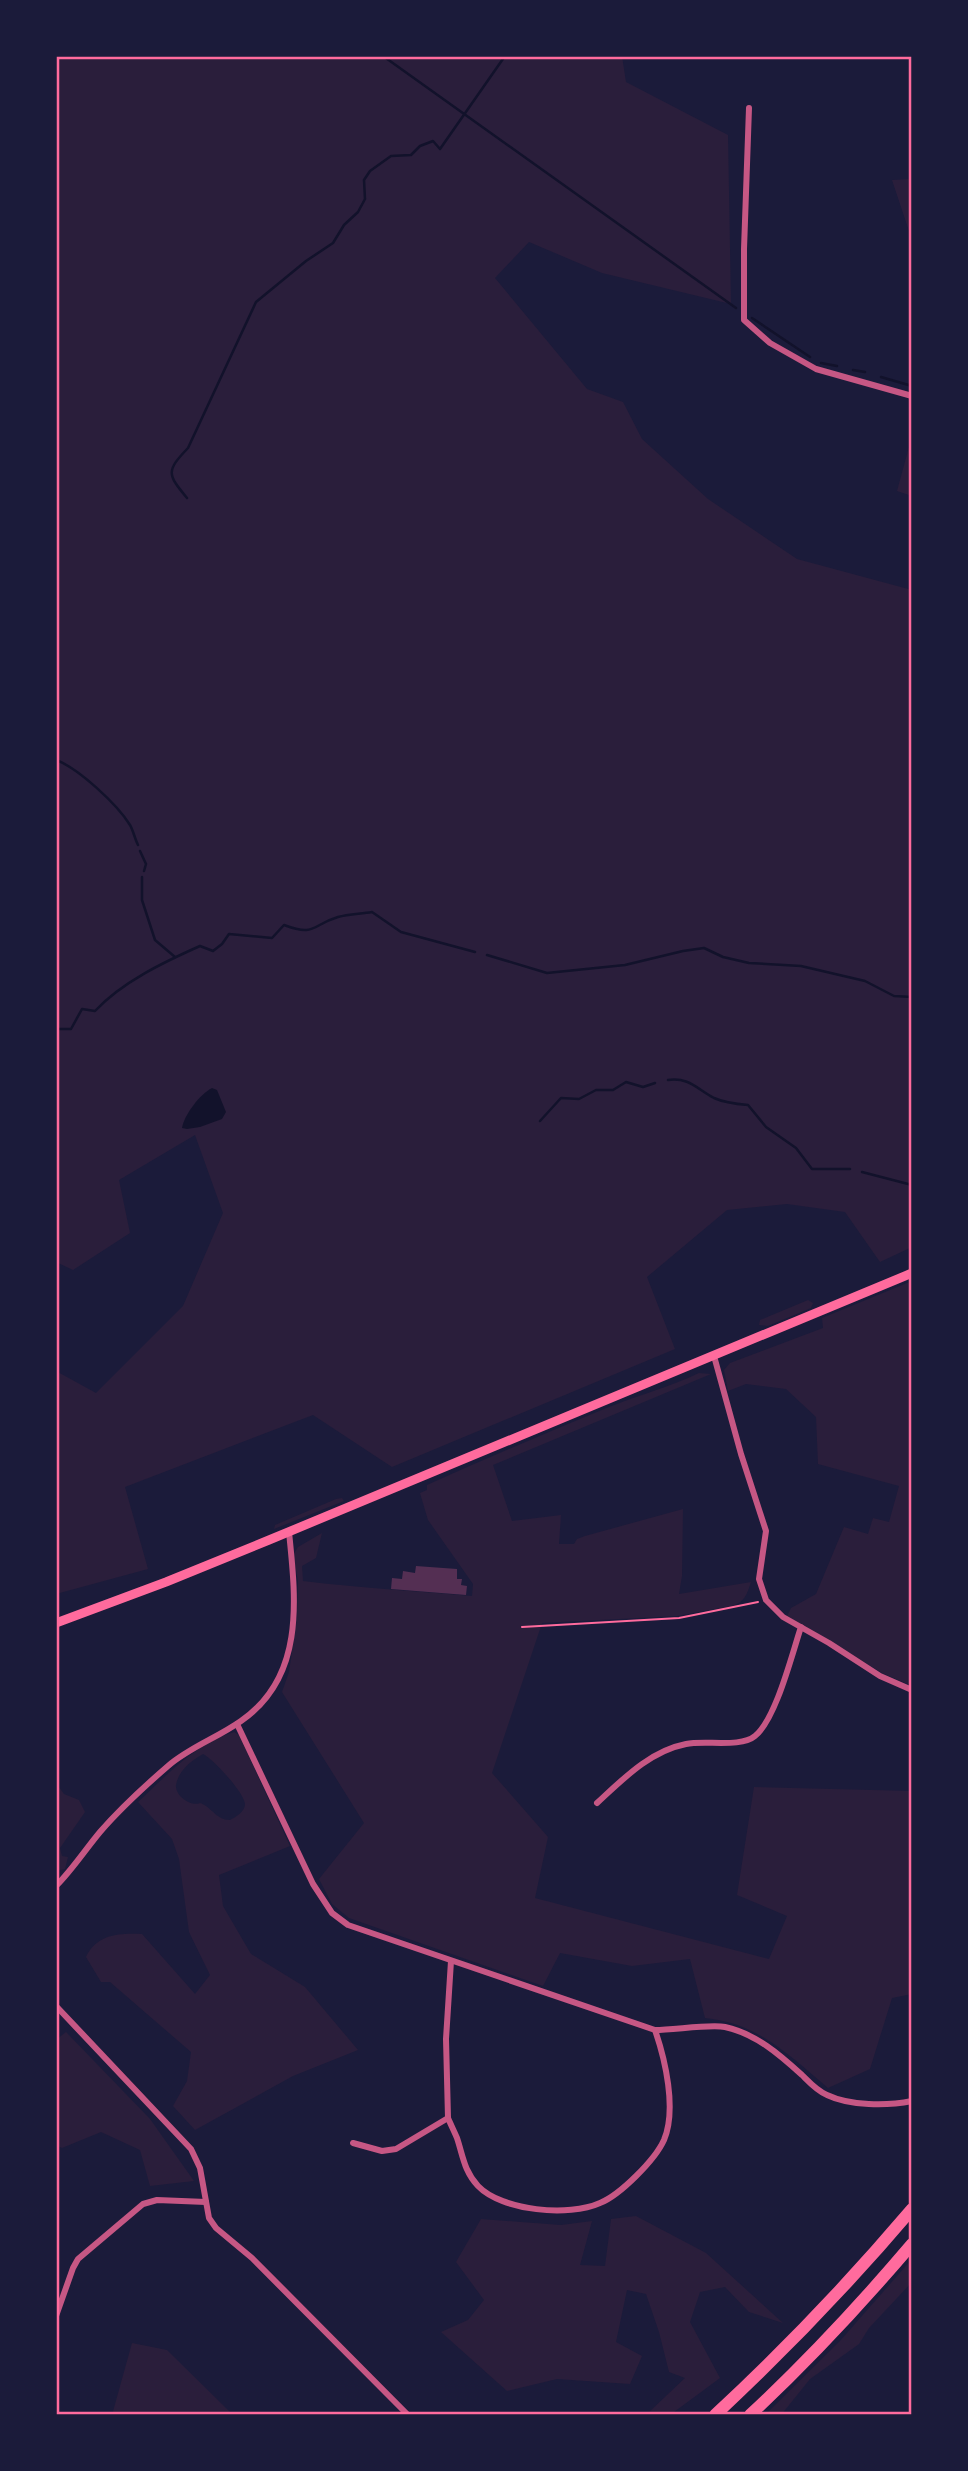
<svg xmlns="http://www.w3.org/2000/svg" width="968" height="2471" viewBox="0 0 968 2471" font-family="Overpass,sans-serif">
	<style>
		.green { fill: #2a1e3b; fill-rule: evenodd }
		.water { fill: #12122b }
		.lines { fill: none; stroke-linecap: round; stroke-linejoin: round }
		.stream { stroke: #12122b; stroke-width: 2.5 }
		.building { fill: #542f53 }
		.path { stroke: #ff6b9d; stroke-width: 2 }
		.minor { stroke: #c65784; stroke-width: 6 }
		.secondary { stroke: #ff6b9d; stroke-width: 9 }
		.motorway { stroke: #ff6b9d; stroke-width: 12 }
		.neatline { fill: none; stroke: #ff6b9d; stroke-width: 2.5 }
	</style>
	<rect width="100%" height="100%" fill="#1b1b3a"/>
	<g class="green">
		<path d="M56,56H622L626,82L728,135L731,304L602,273L529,242L495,278L587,389L623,402L642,439L708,499L797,559L912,590V1247L880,1262L845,1212L787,1204L727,1210L647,1277L675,1349L392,1467L313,1415L125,1487L148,1569L56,1594V1371L96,1393L183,1306L223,1213L195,1135L119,1180L130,1233L73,1270L56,1262Z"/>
		<path d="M912,179V240L892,180Z"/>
		<path d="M912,436V496L897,491Z"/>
		<path d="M912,1281V1686L882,1673L787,1616L791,1608L816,1594L844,1527L868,1534L873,1518L889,1522L899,1486L818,1464L816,1417L786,1389L746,1384L728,1391L724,1370L730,1363L823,1328L822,1318Z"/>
		<path d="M808,1300L813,1303L811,1308L768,1326L759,1325L760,1320Z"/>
		<path d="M699,1373L711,1374L493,1465L512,1521L561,1515L559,1544H574L577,1539L585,1536L683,1509L682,1576L679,1594L751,1582C747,1594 745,1602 732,1606L677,1616L542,1623L492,1773L548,1837L535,1898L769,1959L787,1916L737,1895L754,1787L912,1791V1994L892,1998L870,2069L828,2088C789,2055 758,2023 705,2018L690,1959L632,1966L560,1953L543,1986L349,1918L332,1904L319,1879L364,1823L282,1692L289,1672L297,1618L298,1581L293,1555L298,1547L322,1533L316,1558L302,1566L303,1581C360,1588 416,1591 472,1596L473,1584L428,1520L420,1493L427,1490V1485C487,1458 548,1432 609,1407C639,1395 670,1387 699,1373Z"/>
		<path d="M336,1499L342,1498L344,1501L274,1529L275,1525Z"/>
		<path d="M234,1732L239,1735L290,1846L219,1875L223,1906L251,1954L305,1987L358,2050L293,2076L195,2130L173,2106L187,2081L191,2052L110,1982H101L86,1957C97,1934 119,1933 142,1934L195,1994L210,1975L189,1932L179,1859L172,1839L138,1802C166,1776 196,1743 234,1732ZM203,1754C212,1758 246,1794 245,1805C244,1812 236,1817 230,1820C216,1820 212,1807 200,1803C191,1807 175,1796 176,1785C178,1771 192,1760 203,1754Z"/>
		<path d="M56,1783L64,1794L79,1800L85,1812L60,1848L62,1856L68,1857L65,1869L56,1871Z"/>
		<path d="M66,2032L150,2119L194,2181L150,2186L140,2150L101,2132L62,2148L56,2145V2040Z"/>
		<path d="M636,2216L706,2253L783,2323L749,2312L725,2287L700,2292L690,2322L720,2378L670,2415H646L685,2378L669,2372L659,2332L646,2294L627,2290L616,2342L642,2356L630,2384L557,2379L507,2391L441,2332L468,2320L484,2300L456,2262L481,2219L561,2225L592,2221L580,2265L605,2266L611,2219Z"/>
		<path d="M912,2259V2282L869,2328L859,2344L810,2379L781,2415H765L840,2341Z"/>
		<path d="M132,2343L167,2350L233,2415H112Z"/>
	</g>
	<path class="water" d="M212,1088L217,1090L226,1112L222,1119L200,1127L187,1129L182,1128C184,1115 200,1094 212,1088Z"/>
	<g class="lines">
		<g class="stream">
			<path d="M310,56H323"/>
			<path d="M383,56L736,308"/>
			<path d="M752,318L810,357"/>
			<path d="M821,363L837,366"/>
			<path d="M853,370L865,372"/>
			<path d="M881,377L912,386"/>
			<path d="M187,498C167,474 166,471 188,448L256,302L306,261L333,243L344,225L358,212L365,199L364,180L370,171L391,156L411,155L420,146L433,141L440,149L505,56"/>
			<path d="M56,760C78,768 117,804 130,825C133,830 135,839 138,845"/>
			<path d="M140,851L146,864L144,871"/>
			<path d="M142,877V900L155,940L175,957"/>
			<path d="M487,955L547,973L625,965L683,951L704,948L723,957L749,963L801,966L865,981L894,996L912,997"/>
			<path d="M56,1029H71L82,1009L95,1011C122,982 164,962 200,946L213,951L222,944L229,934L272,938L284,925C316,937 311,925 338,917C349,914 361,914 372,912L401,932L475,952"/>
			<path d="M668,1080C689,1077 697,1089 714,1098C725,1103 736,1104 748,1105L766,1127L796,1148L812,1169H850"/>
			<path d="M540,1121L561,1098L579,1099L596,1090H613L626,1082L643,1087L655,1083"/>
			<path d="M862,1172L912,1185"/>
		</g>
	</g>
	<path class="building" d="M416,1566L457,1569V1579H462L461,1585L467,1586L466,1595L391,1589L392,1578L402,1579L403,1571L415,1573Z"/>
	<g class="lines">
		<path class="path" d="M522,1627L679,1618L758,1602"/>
		<g class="minor">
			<path d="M749,108L744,249V320L770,343L816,369L912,396"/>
			<path d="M714,1356L741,1454L766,1531L759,1579L766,1600L783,1617L829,1643L880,1676L912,1690"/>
			<path d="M237,1724L313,1884L332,1913L348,1925L655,2030C674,2030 710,2024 725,2027C756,2034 779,2054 802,2075C809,2082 817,2091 827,2095C850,2106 887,2106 912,2101"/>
			<path d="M597,1803C623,1779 650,1751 686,1744C705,1740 741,1748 755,1736C776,1719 792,1654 801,1627"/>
			<path d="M56,1886C72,1870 85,1850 100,1832C119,1810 146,1785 168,1766C190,1747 217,1738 241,1721C305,1677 296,1600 289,1532"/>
			<path d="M56,2006L191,2149L200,2168L209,2218L216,2228L252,2258L408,2415"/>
			<path d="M448,2118C451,2125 454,2131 457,2138C463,2156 464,2171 478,2186C502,2211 569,2217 600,2203C620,2195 655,2160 664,2140C677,2109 665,2059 655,2030"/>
			<path d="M353,2143L382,2151L396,2149L448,2118L446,2039L451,1961"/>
			<path d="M56,2316L73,2268L78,2259L143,2204L157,2200L206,2202"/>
		</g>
		<path class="secondary" d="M56,1623L166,1582L269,1540L912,1273"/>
		<g class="motorway">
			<path d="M715,2415C785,2350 850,2282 912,2209"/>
			<path d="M750,2415C808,2361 861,2304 912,2244"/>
		</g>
	</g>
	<rect width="968" height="2471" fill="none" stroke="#1b1b3a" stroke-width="116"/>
	<rect x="58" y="58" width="852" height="2355" class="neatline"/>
</svg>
